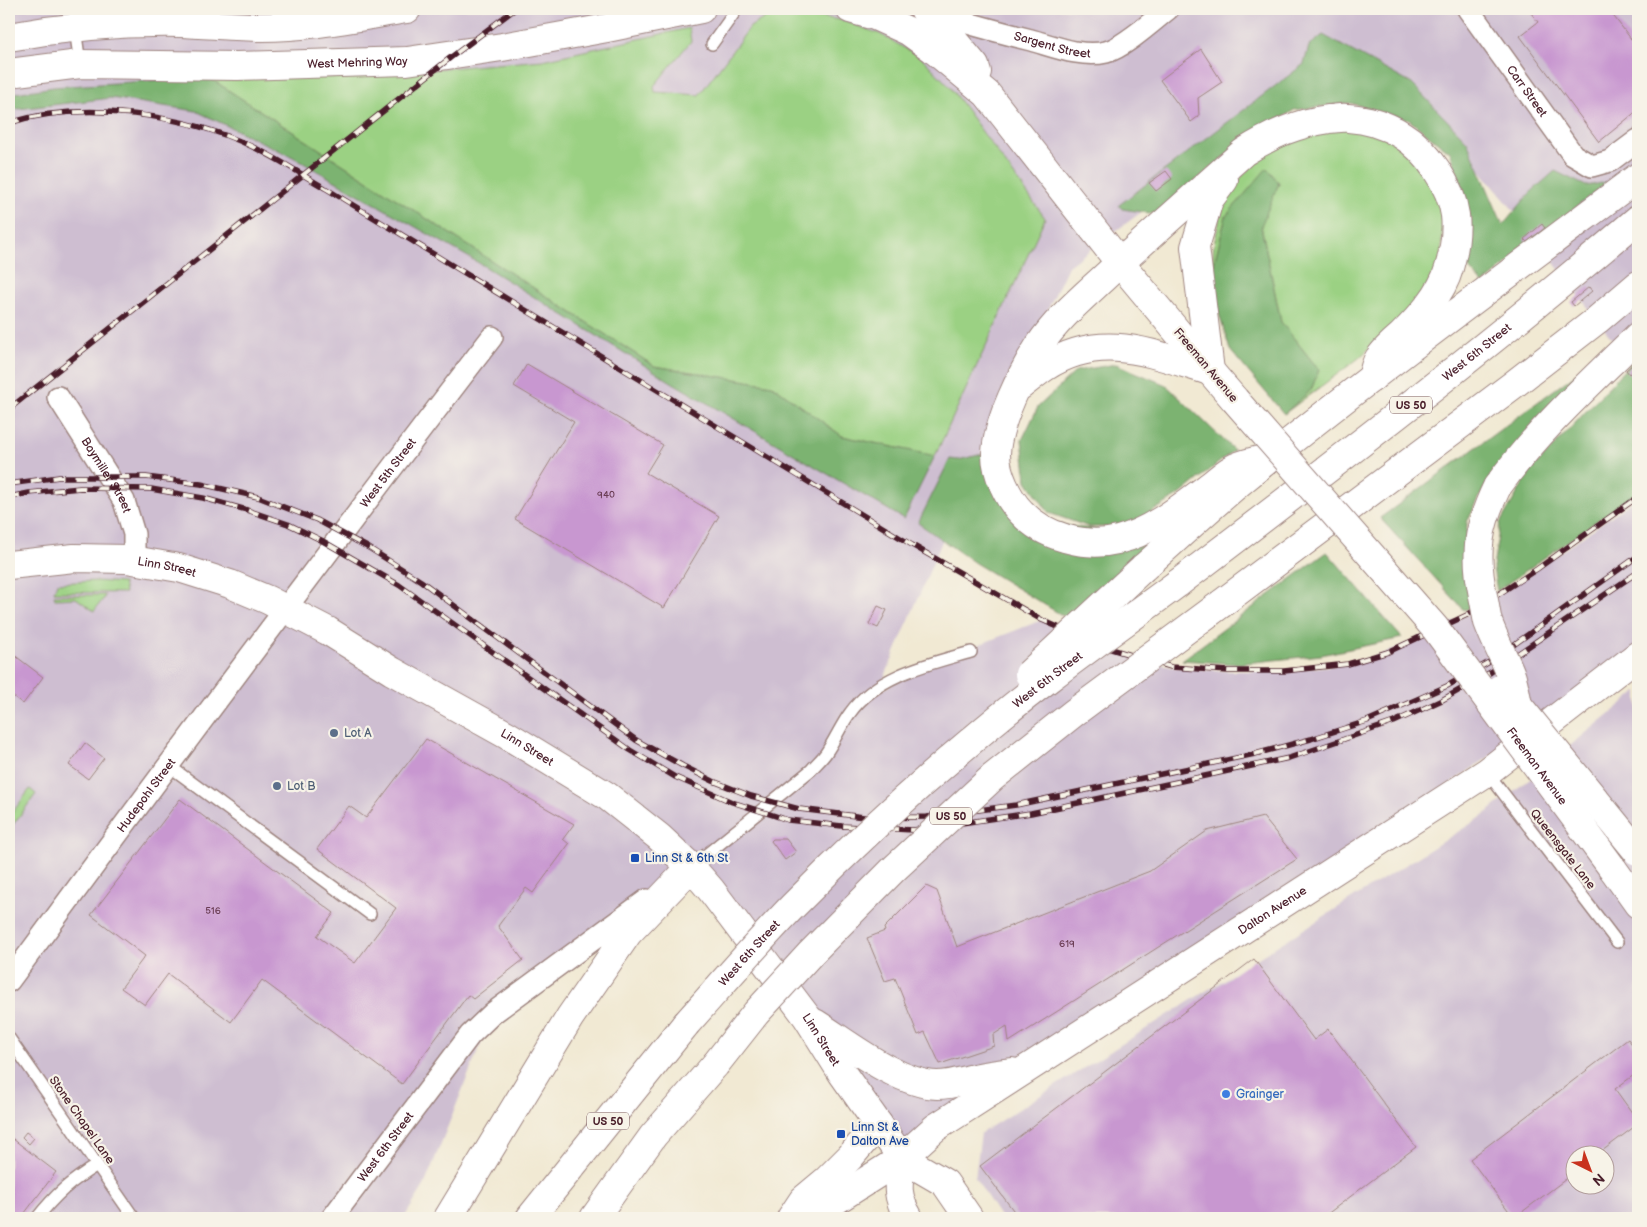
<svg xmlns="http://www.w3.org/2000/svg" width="1647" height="1227" viewBox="0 0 1647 1227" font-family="'Balsamiq Sans',sans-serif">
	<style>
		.industrial { fill: #cebed1; fill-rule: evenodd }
		.green { fill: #9bd183; stroke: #727857 }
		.forest { fill: #7cb371; stroke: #63694e }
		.building { fill: #c897d0 }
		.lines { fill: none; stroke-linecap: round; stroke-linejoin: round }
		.service-casing { stroke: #9e847f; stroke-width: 14 }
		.minor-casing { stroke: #9e847f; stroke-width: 24 }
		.secondary-casing { stroke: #9e847f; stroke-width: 30 }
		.primary-casing { stroke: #9e847f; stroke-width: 30 }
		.motorway-casing { stroke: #9e847f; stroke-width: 30 }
		.service { stroke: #fff; stroke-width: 11 }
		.minor { stroke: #fff; stroke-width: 21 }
		.secondary { stroke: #fff; stroke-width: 28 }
		.primary { stroke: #fff; stroke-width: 28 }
		.motorway { stroke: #fff; stroke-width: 28 }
		.rail-casing { stroke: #4a1f2b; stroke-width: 5.5 }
		.rail { stroke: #f7f3e8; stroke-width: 4; stroke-dasharray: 11; stroke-linecap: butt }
		.primary-bridge-casing { stroke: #9e847f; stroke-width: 30; stroke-linecap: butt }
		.motorway-bridge-casing { stroke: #9e847f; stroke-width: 30; stroke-linecap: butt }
		.primary-bridge { stroke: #fff; stroke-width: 28 }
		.motorway-bridge { stroke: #fff; stroke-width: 28 }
		.service-dot { fill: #5c6f8a; stroke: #f7f3e8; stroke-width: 2 }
		.transit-dot { fill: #1a4fb4; stroke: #f7f3e8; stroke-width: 2 }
		.shop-dot { fill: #3f7fe0; stroke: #f7f3e8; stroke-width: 2 }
		.labels { text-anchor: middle; stroke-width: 4.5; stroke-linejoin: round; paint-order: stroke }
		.number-label { font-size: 10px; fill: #6a3d54 }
		.shield { fill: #f7f3e8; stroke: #7e5f64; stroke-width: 1 }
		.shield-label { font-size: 11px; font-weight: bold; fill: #4a1f2b }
		.street-label { font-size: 12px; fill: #4a1f2b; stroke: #f7f3e8 }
		.service-label { font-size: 12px; fill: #4e5e75; stroke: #f7f3e8; text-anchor: start }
		.transit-label { font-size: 12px; fill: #164399; stroke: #f7f3e8; text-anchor: start }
		.shop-label { font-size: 12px; fill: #366cbe; stroke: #f7f3e8; text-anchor: start }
	</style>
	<rect width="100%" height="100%" fill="#f7f3e8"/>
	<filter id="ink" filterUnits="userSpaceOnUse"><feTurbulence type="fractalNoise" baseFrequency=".02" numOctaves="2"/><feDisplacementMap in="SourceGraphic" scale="10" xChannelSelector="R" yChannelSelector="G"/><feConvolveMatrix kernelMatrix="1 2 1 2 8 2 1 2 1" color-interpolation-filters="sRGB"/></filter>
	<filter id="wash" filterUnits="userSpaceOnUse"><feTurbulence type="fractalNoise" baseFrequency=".0096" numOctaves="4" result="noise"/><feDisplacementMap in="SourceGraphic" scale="20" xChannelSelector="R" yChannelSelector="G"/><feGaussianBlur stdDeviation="1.12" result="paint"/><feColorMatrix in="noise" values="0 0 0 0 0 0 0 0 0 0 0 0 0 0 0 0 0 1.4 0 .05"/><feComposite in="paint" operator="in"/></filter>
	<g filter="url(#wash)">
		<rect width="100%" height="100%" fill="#f1e9d3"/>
		<g class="industrial">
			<path d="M9,9H1638V373L1519,217L1459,145L1324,78L1068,266L959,501L878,693L901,678L978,645L1042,620L1098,645L1171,667L1228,671H1284L1348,664L1388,652L1467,615L1537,569L1638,497V655L902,1158L691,867L493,1013L424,1186L404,1218H9Z"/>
			<path d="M1638,691V1218H1001L975,1178L981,1133L1483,816ZM1574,1154H1604V1184H1574Z"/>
		</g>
		<g class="green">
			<path d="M800,14L841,20L880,34L922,58L949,86L1045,218L935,456L842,436L772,385L654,366L208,77H342L543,60L689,28L691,41L654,86L655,92L699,95L750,27L766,17Z"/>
			<path d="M1350,128L1396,140L1421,162L1443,208L1441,267L1425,296L1359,358L1284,414L1311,390L1319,370L1281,322L1261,225L1279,183L1267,169L1226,216L1211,276L1214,244L1222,209L1242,176L1264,155L1281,146L1319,129Z"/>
			<path d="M96,581L123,583L125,593L54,592L57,583Z"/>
			<path d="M54,595H105L104,598L94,611L76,598L55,599Z"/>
			<path d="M30,789L36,794L9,830V817Z"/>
		</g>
		<g class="forest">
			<path d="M1323,35L1412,84L1467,141L1503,225L1530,193L1555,171L1586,186L1607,182L1483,284L1466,265L1473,236L1464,191L1450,152L1409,120L1350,103L1294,110L1227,155L1156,214L1122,209L1119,205L1304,64L1309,46Z"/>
			<path d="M208,77L654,366L772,385L842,436L935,456L904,519L673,383L484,266L293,157L196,111L111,98L9,110V94L54,87Z"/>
			<path d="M1267,168L1279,183L1261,226L1281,322L1319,370L1311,390L1284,414L1230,350L1219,314L1211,276L1226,216Z"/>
			<path d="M1622,340L1488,481L1467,522L1465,574L1473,607L1464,610L1380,518Z"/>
			<path d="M1638,355V492L1497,591L1493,568L1500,523L1529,473Z"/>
			<path d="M1116,364L1166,385L1234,450L1182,493L1128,527H1089L1049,513L1027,481L1022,440L1038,407L1076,371Z"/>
			<path d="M987,453L1012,518L1156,538L1070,620L975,563L918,523L950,459L958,460Z"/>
			<path d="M1327,552L1402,638L1321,655L1236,664L1182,660Z"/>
		</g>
		<g id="blocks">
			<g class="building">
				<path d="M1528,9H1608L1638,48V110L1599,142L1520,36L1538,22Z"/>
				<path d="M1201,49L1222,82L1198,98L1199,116L1191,122L1160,80Z"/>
				<path d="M1166,171L1172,179L1156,191L1149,183Z"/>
				<path d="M1542,224L1545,228L1527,242L1524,239Z"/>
				<path d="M1589,287L1592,291L1574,306L1571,302Z"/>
				<path d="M1638,360V367L1629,374L1626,370Z"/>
				<path d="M527,364L663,445L646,473L719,516L664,608L515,519L574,422L514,386Z"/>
				<path d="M878,606L887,610L878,628L869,624Z"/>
				<path d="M9,651L43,677L23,704L9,693Z"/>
				<path d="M426,739L574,824L563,839L569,844L533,893L526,888L498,926L523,960L473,999L468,995L402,1084L262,980L231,1022L168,974L145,1005L121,988L145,956L91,915L180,799L334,913L317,936L355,963L396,908L317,849L349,806L366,818Z"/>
				<path d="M85,743L104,758L88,779L69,765Z"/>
				<path d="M1263,817L1297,859L1009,1042L1007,1026L993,1035L994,1046L940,1064L925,1032L918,1035L895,978L885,981L867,938L885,931L884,928L926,886L937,891L957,947L1150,871L1207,831Z"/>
				<path d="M773,839H786L796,852L785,860L771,841Z"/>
				<path d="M1254,959L1314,1040L1328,1029L1416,1147L1322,1218H1019L980,1166Z"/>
				<path d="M1628,1039L1638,1052V1072L1615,1089L1638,1121V1124L1598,1154H1574V1173L1514,1218L1470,1159Z"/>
				<path d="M26,1132L34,1138L29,1144L22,1137Z"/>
				<path d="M9,1136L56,1172L21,1218H9Z"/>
			</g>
		</g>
	</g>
	<g filter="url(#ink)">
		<use href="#blocks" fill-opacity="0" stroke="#9e847f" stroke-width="1"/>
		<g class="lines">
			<g class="service-casing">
				<g id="service">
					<path d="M75,9V28L80,64"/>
					<path d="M712,44L737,9"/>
					<path d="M168,765L370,914"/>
					<path d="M1487,772L1617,942"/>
					<path d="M691,867L811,770C816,764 822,759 826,753C835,740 841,725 850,713C877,675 929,664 971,652"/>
					<path d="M9,1038L134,1218"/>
					<path d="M37,1218C56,1194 71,1181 97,1165"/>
				</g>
			</g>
			<g class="minor-casing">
				<g id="minor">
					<path id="s1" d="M1468,9L1573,155L1592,166L1610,161L1638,140"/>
					<path id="s2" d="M927,11C962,22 996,31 1031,40C1053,46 1082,58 1106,52C1123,48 1153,21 1168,9"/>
					<path id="s3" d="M58,397L124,501L134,534V560"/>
					<path id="s4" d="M9,981C168,765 328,550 492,337"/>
					<path id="s5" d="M332,1218L470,1035L493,1013L647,900"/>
				</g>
			</g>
			<g class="secondary-casing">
				<g id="secondary">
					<path d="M850,9L875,16L908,31L933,49L987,94L1120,263L1210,371"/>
					<path d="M924,9L949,35L975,66L977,72"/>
					<path d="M9,37C65,27 122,22 180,23C208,24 236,27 263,27C309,27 362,16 407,9"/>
					<path id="s6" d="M9,73L80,64L237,66L407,61L502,47L607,28L701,9"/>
					<path id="s7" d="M9,565L74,558L127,559L179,568L230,584L268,600L328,631L392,671L507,735L607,796L659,837L691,867L711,890L807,1017L842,1073L902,1158L945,1183L969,1218"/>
					<path d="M815,1023C847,1043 898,1084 937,1085C949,1085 959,1082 970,1079C984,1075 998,1074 1012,1072"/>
					<path id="s8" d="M902,1158L935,1128L1487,772L1638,655"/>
					<path d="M902,1158C898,1184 895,1195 909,1218"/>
				</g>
			</g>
			<g class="primary-casing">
				<g id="primary">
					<path d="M1210,371L1235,400"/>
					<path d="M1613,869L1638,904"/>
				</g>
			</g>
			<g class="motorway-casing">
				<g id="motorway">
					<path d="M1020,386C1028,380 1036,373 1045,367C1102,330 1152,354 1210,371L1195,247L1209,200L1224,180"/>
					<path d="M1272,457C1261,460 1247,462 1236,467C1227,471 1219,479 1211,485C1184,505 1151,532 1118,540C1085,548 1044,537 1021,512C1008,499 996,473 996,454C997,423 1022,372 1039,346C1058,317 1087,294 1112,270C1156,230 1200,191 1244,152C1271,135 1297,123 1329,119C1335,119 1341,117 1348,118C1366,119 1386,125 1402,135C1427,150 1451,186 1455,215C1457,233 1454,251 1449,268C1442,294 1420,317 1401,336C1394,342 1386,349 1380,357C1375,362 1374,372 1372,378"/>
					<path d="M1497,487C1537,431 1589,384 1638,336"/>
					<path d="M1143,568C1177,538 1210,507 1245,478C1373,374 1506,276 1638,177"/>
					<path id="s9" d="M1177,584C1333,465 1489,347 1638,219"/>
					<path d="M1221,604L1513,385L1597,320L1638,285"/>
					<path d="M448,1218L570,1017L628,933L691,867"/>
					<path d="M530,1218L686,1024"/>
					<path d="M594,1218L653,1136L715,1065"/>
					<path d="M791,1218L803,1200L827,1180L850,1157L878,1124"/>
					<path d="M808,1218L902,1158"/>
				</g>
			</g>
			<use href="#service" class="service"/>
			<use href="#minor" class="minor"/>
			<use href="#secondary" class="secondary"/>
			<use href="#primary" class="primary"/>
			<use href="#motorway" class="motorway"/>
			<g class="rail-casing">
				<g id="rail">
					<path d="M9,123C83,100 186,114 255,148C279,159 302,175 325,188L912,545L1042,620L1098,645L1171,667L1228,671H1284L1348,664L1388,652L1467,615L1537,569L1638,497"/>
					<path d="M9,409L450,58L515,9"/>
					<path d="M9,484L59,477H146L201,484L258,497L317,520L369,548L421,581L636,740L683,766L713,781L751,796L799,809L872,818L927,817L1016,805L1255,754L1311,739L1367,721L1447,686L1491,661L1638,556"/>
					<path d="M9,497L29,493L80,488L151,489L203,498L247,510L288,524L321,540L399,585L630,750L675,777L732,802L788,820L842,826L913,830L1031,813L1289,758L1394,722L1442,700L1491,672L1638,572"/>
				</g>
			</g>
			<use href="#rail" class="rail"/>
			<g class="primary-bridge-casing">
				<g id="primary-bridge">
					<path id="s10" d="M1235,400L1435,628L1613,869"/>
					<path d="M1500,689L1518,705L1637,851"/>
				</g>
			</g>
			<g class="motorway-bridge-casing">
				<g id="motorway-bridge">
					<path d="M1497,487C1478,526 1474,553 1483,596C1485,604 1486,614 1488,622C1494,639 1503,655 1510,672C1514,682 1516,694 1518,705"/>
					<path d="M1029,674L1143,568"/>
					<path id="s11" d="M686,1024C721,985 756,944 793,906C849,849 908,794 970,742C1036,685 1108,635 1177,584"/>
					<path d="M715,1065L756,1013L811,953L895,868L993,777L1075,712L1221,604"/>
				</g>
			</g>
			<use href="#primary-bridge" class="primary-bridge"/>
			<use href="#motorway-bridge" class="motorway-bridge"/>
		</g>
	</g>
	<g class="service-dot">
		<circle cx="334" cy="733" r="5"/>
		<circle cx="277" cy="786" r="5"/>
	</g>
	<g class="transit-dot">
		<rect x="630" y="853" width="10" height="10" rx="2.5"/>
		<rect x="836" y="1129" width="10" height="10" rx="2.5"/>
	</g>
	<circle class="shop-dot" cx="1226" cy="1094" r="5"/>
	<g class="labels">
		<g class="number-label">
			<text x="606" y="498">940</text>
			<text x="213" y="914">516</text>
			<text x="1067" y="947">619</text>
		</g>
		<g class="shield">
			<rect x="1390" y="396.5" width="42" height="17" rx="4"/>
			<rect x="930" y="807.5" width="42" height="17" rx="4"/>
			<rect x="587" y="1112.5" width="42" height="17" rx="4"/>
		</g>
		<g class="shield-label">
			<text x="1411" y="409">US 50</text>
			<text x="951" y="820">US 50</text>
			<text x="608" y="1125">US 50</text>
		</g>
		<g class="street-label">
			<text dy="4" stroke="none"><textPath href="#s2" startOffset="130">Sargent Street</textPath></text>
			<text dy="4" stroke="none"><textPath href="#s6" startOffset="349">West Mehring Way</textPath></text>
			<text dy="4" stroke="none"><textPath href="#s1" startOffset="101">Carr Street</textPath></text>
			<text dy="4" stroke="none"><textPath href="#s9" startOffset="379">West 6th Street</textPath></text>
			<text transform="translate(1206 365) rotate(50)" y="4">Freeman Avenue</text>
			<text dy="4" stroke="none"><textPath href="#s4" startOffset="634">West 5th Street</textPath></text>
			<text dy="4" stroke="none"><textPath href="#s3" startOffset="92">Baymiller Street</textPath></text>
			<text dy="4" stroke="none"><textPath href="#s7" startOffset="159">Linn Street</textPath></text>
			<text dy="4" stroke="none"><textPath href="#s11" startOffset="500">West 6th Street</textPath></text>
			<text dy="4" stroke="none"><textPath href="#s7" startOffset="564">Linn Street</textPath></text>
			<text dy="4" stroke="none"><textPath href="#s10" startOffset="475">Freeman Avenue</textPath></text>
			<text dy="4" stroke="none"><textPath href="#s4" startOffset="231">Hudepohl Street</textPath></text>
			<text transform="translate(1563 849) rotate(52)" y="4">Queensgate Lane</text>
			<text dy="4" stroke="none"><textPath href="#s8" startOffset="446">Dalton Avenue</textPath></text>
			<text dy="4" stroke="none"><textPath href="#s11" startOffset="95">West 6th Street</textPath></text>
			<text dy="4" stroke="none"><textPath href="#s7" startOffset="984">Linn Street</textPath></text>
			<text transform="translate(82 1120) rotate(55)" y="4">Stone Chapel Lane</text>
			<text dy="4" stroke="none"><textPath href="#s5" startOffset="89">West 6th Street</textPath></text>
		</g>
		<g class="service-label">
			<text x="344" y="737">Lot A</text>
			<text x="287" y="790">Lot B</text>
		</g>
		<g class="transit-label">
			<text x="645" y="862">Linn St &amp; 6th St</text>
			<text x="851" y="1131">Linn St &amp;<tspan x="851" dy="14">Dalton Ave</tspan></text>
		</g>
		<g class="shop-label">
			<text x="1236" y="1098">Grainger</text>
		</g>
	</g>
	<rect width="1647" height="1227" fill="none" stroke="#f7f3e8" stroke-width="30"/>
	<g transform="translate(1590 1170) rotate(138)"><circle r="24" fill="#f7f3e8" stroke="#b29e9c"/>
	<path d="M0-4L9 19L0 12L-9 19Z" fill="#c8321e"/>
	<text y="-8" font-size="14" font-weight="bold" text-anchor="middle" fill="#4a1f2b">N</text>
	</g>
</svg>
